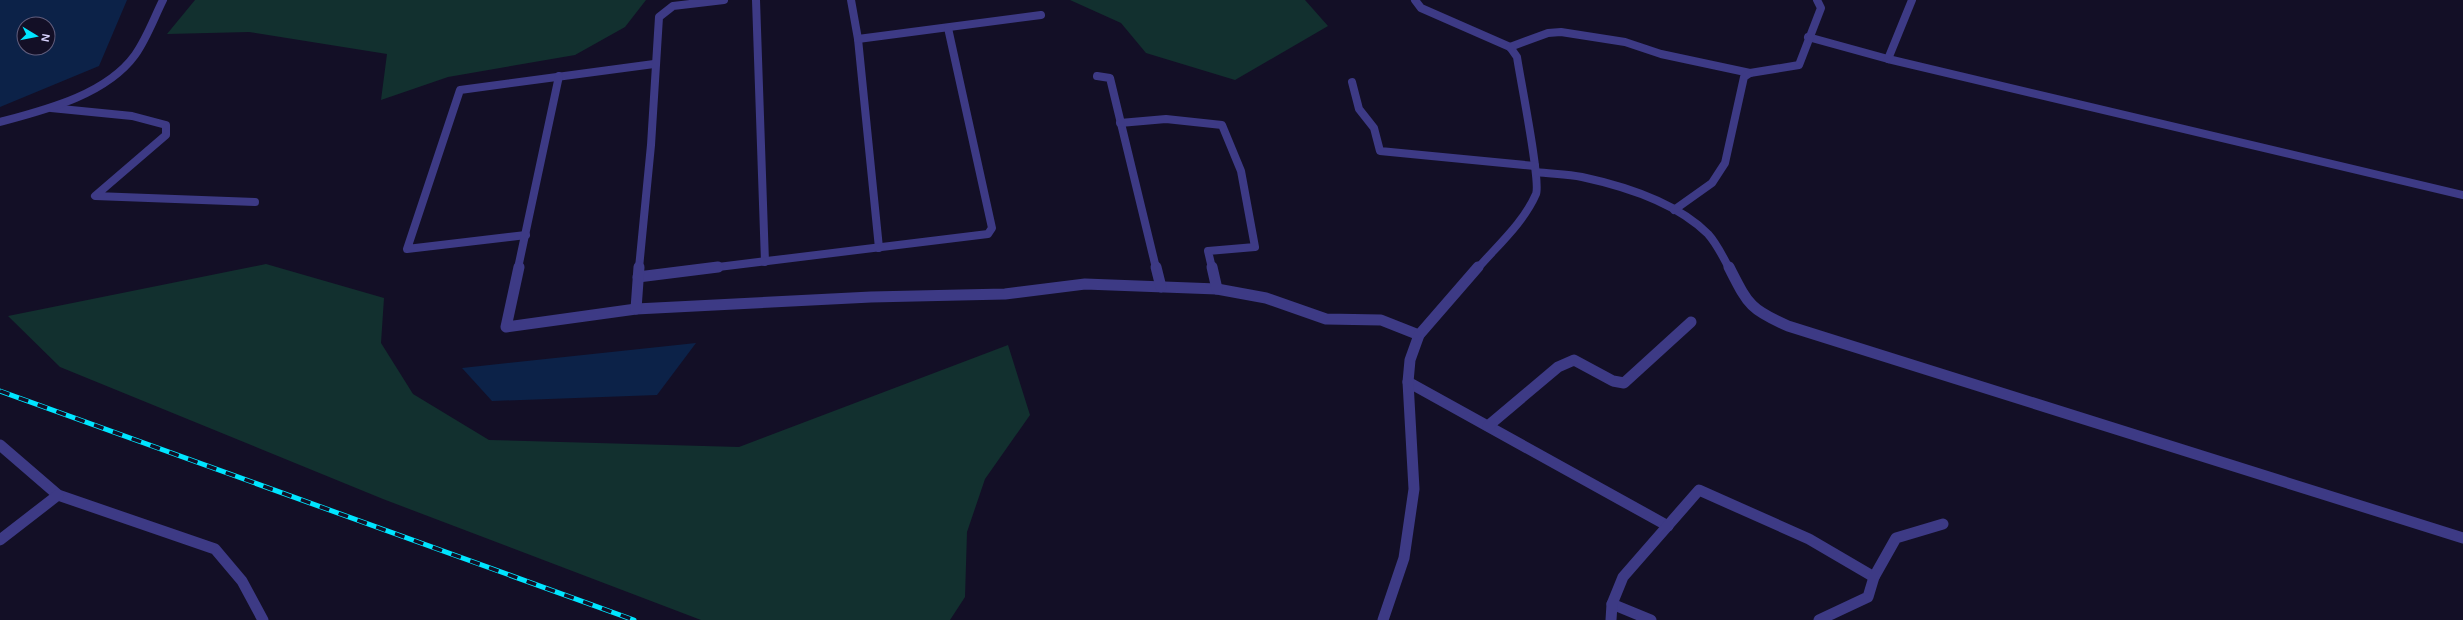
<svg xmlns="http://www.w3.org/2000/svg" width="2463" height="620" viewBox="0 0 2463 620" font-family="Arial,sans-serif">
	<style>
		.green { fill: #12302f }
		.water { fill: #0c2248; fill-rule: evenodd }
		.lines { fill: none; stroke-linecap: round; stroke-linejoin: round }
		.minor-far1 { stroke: #3d3a85; stroke-width: 8 }
		.minor { stroke: #3d3a85; stroke-width: 11 }
		.rail-casing { stroke: #00e5ff; stroke-width: 5 }
		.rail { stroke: #130f26; stroke-width: 3.5; stroke-dasharray: 10; stroke-linecap: butt }
	</style>
	<rect width="100%" height="100%" fill="#130f26"/>
	<g class="green">
		<path d="M195,0H646L625,27L575,55L448,77L381,100L387,54L249,32L167,34Z"/>
		<path d="M1070,0H1305L1328,26L1235,80L1146,53L1121,23Z"/>
		<path d="M266,264L384,298L381,343L413,394L489,440L739,447L1008,345L1030,415L985,479L967,532L965,597L950,620H701L383,499L60,367L8,316Z"/>
	</g>
	<g class="water">
		<path d="M0,0H127L99,66L0,107ZM24,24H48V48H24Z"/>
		<path d="M696,343L657,395L492,401L462,368Z"/>
	</g>
	<g class="lines">
		<g class="minor-far1">
			<path d="M756,0L765,262"/>
			<path d="M851,0L858,39L879,248"/>
			<path d="M1415,0L1421,8L1510,47L1517,57C1520,78 1541,181 1536,194C1524,222 1498,245 1478,268"/>
			<path d="M1808,37L1888,59L2463,195"/>
			<path d="M858,39L1041,15"/>
			<path d="M1510,47L1548,33L1561,32L1625,42L1661,54L1750,73"/>
			<path d="M1888,59L1912,0"/>
			<path d="M1097,76L1110,78L1156,268"/>
			<path d="M1352,82L1359,109L1374,128L1380,151L1535,166"/>
			<path d="M51,108L132,116L166,125V135L95,196L255,202"/>
			<path d="M0,122C45,110 106,95 135,55C147,38 154,18 163,0"/>
			<path d="M1120,123L1166,119L1222,125L1241,171L1255,247L1208,251L1212,268"/>
			<path d="M1536,172C1551,174 1567,174 1582,177C1624,186 1677,203 1708,234C1717,244 1723,257 1729,268"/>
			<path d="M1674,210L1712,183L1725,163L1744,77L1750,73L1799,65L1821,8L1817,0"/>
			<path d="M526,235L407,249L460,90L654,64"/>
			<path d="M518,268L559,76"/>
			<path d="M639,268L651,145L659,17L673,6L724,0"/>
			<path d="M710,268L988,234L992,228L948,28"/>
		</g>
		<g class="minor">
			<path d="M519,267L506,327L636,309L871,297L1005,294L1085,284L1217,289L1266,298L1326,319L1381,320L1419,335"/>
			<path d="M1156,267L1161,287"/>
			<path d="M1212,267L1217,289"/>
			<path d="M1729,267C1748,304 1749,309 1788,326L2463,538"/>
			<path d="M638,277L718,267"/>
			<path d="M636,309L639,267"/>
			<path d="M1408,382L1668,526"/>
			<path d="M1488,426L1558,367L1574,360L1613,381L1624,383L1691,322"/>
			<path d="M0,445L58,495L215,549L242,581L263,620"/>
			<path d="M0,540L58,495"/>
			<path d="M1612,604L1651,620"/>
			<path d="M1383,620L1404,558L1414,489L1408,382L1410,360L1419,335L1478,267"/>
			<path d="M1611,620L1612,604L1623,577L1699,490L1809,539L1874,577"/>
			<path d="M1819,620L1868,597L1874,577L1896,538L1943,524"/>
		</g>
		<g class="rail-casing">
			<path id="rail" d="M0,391L634,620"/>
		</g>
		<use href="#rail" class="rail"/>
	</g>
	<g transform="translate(36 36) rotate(100)"><circle r="19" fill="#130f26" stroke="#625e7d"/>
	<path d="M0-3L7 15L0 10L-7 15Z" fill="#00e5ff"/>
	<text y="-6" font-size="11" font-weight="bold" text-anchor="middle" fill="#d9d4ff">N</text>
	</g>
</svg>
